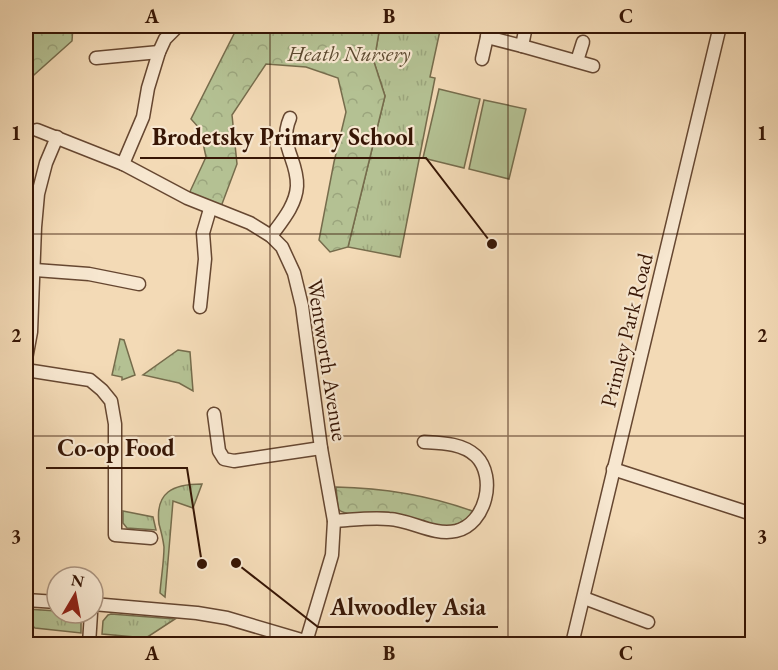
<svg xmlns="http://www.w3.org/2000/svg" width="778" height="670" viewBox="0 0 778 670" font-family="'EB Garamond',serif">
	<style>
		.grass { fill: url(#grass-tufts); stroke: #766c4c; stroke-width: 1.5 }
		.forest { fill: url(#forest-crowns); stroke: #766c4c; stroke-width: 1.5 }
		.pitch { fill: #b4c193; stroke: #766c4c; stroke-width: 1.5 }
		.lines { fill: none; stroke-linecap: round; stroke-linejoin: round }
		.minor-casing { stroke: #664731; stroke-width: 15 }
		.minor { stroke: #f7e7d0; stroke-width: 12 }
		.grid { fill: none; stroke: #371605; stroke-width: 1.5; stroke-opacity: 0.55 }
		.labels { text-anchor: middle; stroke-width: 4.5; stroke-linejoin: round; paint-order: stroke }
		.park-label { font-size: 22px; font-style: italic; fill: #5c4930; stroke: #f7e7d0 }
		.street-label { font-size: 22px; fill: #371605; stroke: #f7e7d0 }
		.leader { fill: none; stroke: #371605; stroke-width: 2 }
		.callout-dot { fill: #371605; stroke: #f7e7d0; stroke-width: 2 }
		.callout-label { font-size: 24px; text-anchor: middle; font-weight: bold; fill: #371605; stroke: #f7e7d0; stroke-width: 4.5; stroke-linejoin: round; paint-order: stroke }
		.neatline { fill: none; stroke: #371605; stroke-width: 2 }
		.grid-label { font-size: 20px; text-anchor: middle; font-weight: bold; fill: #371605 }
	</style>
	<defs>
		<pattern id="grass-tufts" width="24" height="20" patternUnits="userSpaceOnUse" patternTransform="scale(1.5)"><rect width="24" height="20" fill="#b4c193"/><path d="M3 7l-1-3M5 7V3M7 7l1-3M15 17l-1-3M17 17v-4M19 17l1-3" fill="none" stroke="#9ba57d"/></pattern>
		<pattern id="forest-crowns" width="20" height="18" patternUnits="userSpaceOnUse" patternTransform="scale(1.5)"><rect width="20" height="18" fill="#b4c193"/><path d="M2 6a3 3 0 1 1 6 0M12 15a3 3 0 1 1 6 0" fill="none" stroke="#9ba57d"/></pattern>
	</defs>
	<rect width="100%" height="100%" fill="#f3dab6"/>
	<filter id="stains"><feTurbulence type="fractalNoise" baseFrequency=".00333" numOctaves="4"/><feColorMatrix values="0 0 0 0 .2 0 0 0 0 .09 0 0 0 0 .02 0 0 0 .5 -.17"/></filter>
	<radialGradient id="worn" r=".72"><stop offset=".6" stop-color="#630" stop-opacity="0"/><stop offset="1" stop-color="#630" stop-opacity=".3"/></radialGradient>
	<g class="grass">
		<path d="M380,26H441L430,77L435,78L400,257L348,247L385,96L374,62Z"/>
		<path d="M120,339L124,340L135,375L122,380V377L112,375Z"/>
		<path d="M178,350L190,352L193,391L179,383L143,375Z"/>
		<path d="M202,484L193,508L173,501L165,597L160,593C161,578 164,562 164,547C163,539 161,531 159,524C155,492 173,484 202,484Z"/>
		<path d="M123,511L153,517L156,530L127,528L123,523Z"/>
		<path d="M26,609L57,611V613H76L81,622V633L35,628L26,620Z"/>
		<path d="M108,615L111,614L175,619L146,638L102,634L103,621Z"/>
	</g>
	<g class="forest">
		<path d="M26,26H73L72,41L26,82Z"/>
		<path d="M238,26H380L374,62L385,96L348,247L330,252L319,240L334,162L346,112L338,78L306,67L266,64L232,115L237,164L219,212L187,198L206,157L200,129L191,119Z"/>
		<path d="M336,487C385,488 429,495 475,512C468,518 461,524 451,526C435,529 403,513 383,512C369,511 349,519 338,509Z"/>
	</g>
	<g class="pitch">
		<path d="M439,89L480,99L464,168L423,158Z"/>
		<path d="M484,100L526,109L509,179L469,169Z"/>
	</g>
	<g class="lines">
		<g class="minor-casing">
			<g id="minor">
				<path d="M488,26L487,37L522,46L526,26"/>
				<path d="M522,46L593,66"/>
				<path d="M96,58L159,52"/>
				<path d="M482,59L487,37"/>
				<path d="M577,61L583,42"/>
				<path d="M37,130L123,164L187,198L250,223L271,236L282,247L294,273L302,306L321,448L334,521L332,555L306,642"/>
				<path d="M123,164L143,117L148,88L159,52L165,39L178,26"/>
				<path d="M271,236C282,221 296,205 297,186C298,159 278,146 290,118"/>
				<path d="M35,270L89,274L139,284"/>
				<path d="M200,307L205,259L203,233L210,209"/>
				<path d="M26,359L31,332L35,227L38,194L46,163L57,137"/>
				<path d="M26,370L90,380L102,390L111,401L115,424V535L151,538"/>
				<path d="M214,414L219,451L224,459L234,461L321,448"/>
				<path d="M613,469L752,514"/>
				<path d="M334,521C352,520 371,517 389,519C411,520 433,536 456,531C486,524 497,477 476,456C462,443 441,443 424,442"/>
				<path d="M584,598L648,622"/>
				<path d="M26,600L57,602"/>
				<path d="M93,604L197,613L227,618L315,644"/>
				<path d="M89,644L91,613"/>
				<path d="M572,644L720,26"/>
			</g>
		</g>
		<use href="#minor" class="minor"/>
	</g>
	<path class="grid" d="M270,26V644M508,26V644M26,234H752M26,436H752"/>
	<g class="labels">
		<g class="park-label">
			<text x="349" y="61">Heath Nursery</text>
		</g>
		<g class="street-label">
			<text transform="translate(626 330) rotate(-76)" y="8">Primley Park Road</text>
			<text transform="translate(328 360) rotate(81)" y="8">Wentworth Avenue</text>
		</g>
	</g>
	<path class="leader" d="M492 244L426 158H140M202 564L187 468H46M236 563L318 627H498"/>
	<g class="callout-dot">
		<circle cx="492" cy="244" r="6"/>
		<circle cx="202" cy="564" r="6"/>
		<circle cx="236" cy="563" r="6"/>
	</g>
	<g class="callout-label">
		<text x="283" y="145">Brodetsky Primary School</text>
		<text x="116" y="456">Co-op Food</text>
		<text x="408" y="615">Alwoodley Asia</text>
	</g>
	<rect width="778" height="670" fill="none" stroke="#f3dab6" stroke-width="66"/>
	<g transform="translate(75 595) rotate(10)"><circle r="28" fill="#f7e7d0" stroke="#aa937f" stroke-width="1.5"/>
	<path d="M0-4.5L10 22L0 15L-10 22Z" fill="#8f2418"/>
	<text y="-9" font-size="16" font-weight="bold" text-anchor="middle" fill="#371605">N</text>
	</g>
	<rect x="33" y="33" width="712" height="604" class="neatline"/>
	<g class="grid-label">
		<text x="152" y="23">A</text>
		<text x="389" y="23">B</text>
		<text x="626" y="23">C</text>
		<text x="16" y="140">1</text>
		<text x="762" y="140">1</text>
		<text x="16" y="342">2</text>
		<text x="762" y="342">2</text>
		<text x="16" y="543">3</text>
		<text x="762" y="543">3</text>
		<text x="152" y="660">A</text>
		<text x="389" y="660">B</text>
		<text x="626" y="660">C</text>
	</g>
	<rect width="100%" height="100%" filter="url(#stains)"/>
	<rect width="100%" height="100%" fill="url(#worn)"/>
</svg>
